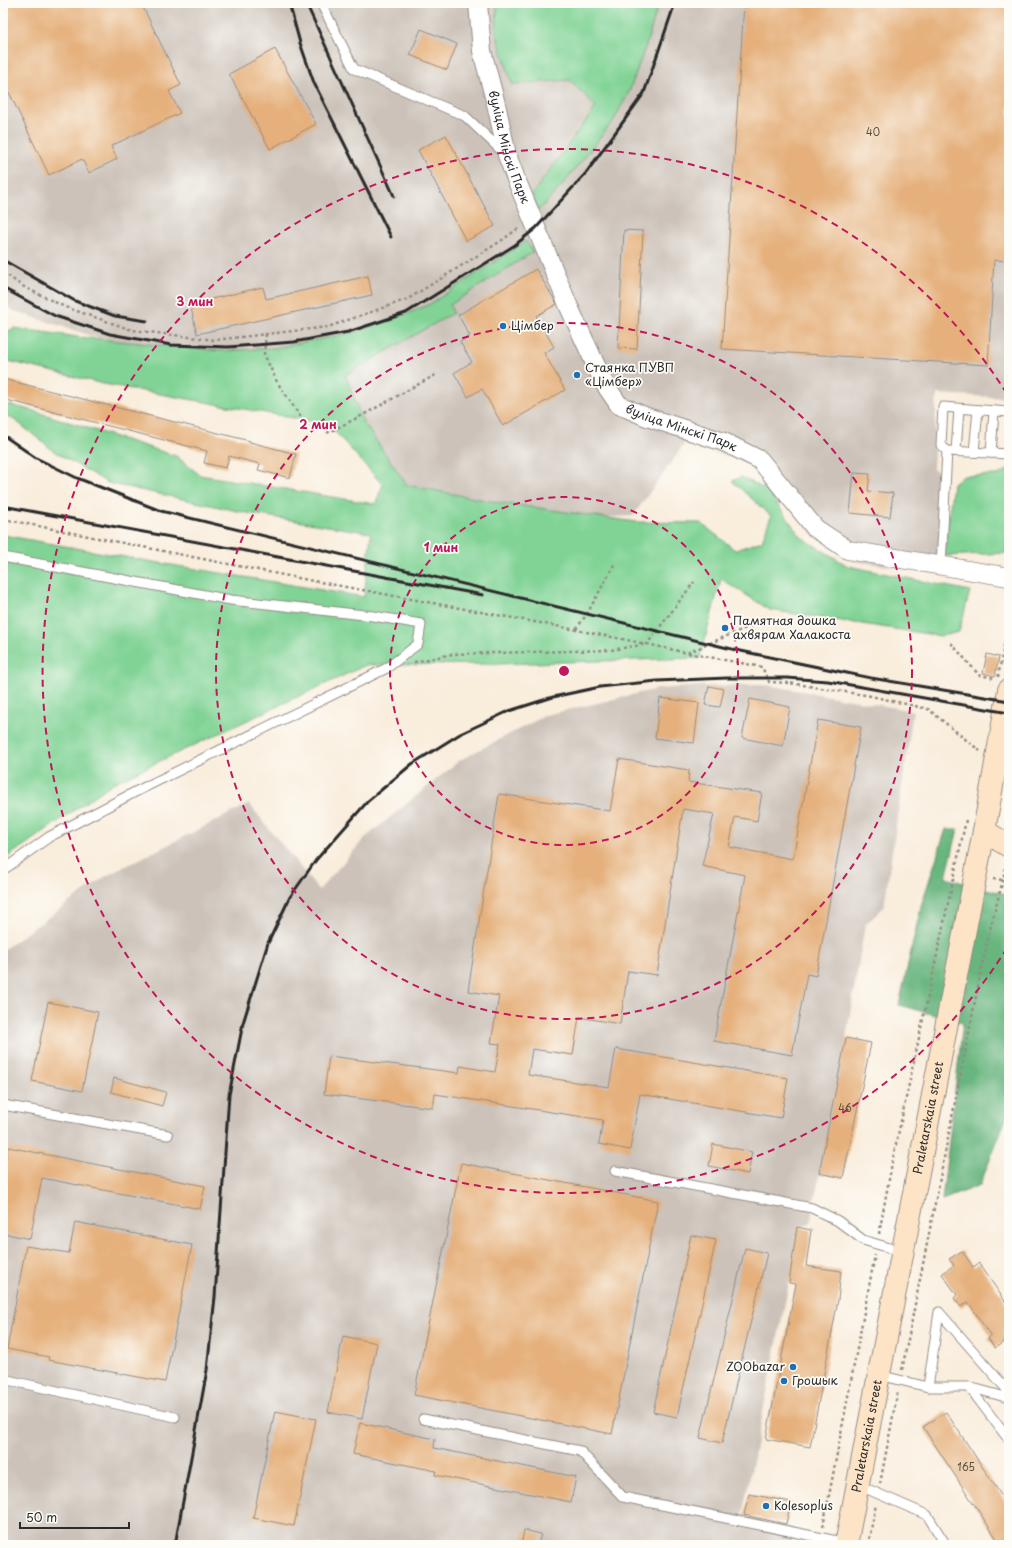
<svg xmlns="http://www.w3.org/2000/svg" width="1012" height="1548" viewBox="0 0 1012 1548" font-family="'Playpen Sans',sans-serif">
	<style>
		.industrial { fill: #ccc2b9 }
		.green { fill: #80d395; stroke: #567f60 }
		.forest { fill: #68b57e; stroke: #4a7054 }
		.building { fill: #e5b07b }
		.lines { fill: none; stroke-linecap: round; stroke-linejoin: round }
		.lane-casing { stroke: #928c84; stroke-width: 11 }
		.street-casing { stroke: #928c84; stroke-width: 20 }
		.secondary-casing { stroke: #928c84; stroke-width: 24 }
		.path { stroke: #928c84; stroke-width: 2.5; stroke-dasharray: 3 3; stroke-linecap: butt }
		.lane { stroke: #fff; stroke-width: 9 }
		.street { stroke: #fff; stroke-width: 18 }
		.secondary { stroke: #fee4c6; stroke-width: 22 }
		.rail { stroke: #2b2b2b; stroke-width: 3 }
		.ring { fill: none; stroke: #c2185b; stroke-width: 2; stroke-dasharray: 7 5 }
		.poi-dot { fill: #1f6fb2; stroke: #fdfcf7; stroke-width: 1.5 }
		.labels { text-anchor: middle; stroke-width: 3.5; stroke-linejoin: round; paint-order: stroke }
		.number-label { font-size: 10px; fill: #5a4c3f }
		.street-label { font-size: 12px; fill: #2b2b2b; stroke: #fdfcf7 }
		.poi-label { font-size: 12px; fill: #2b2b2b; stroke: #fdfcf7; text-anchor: start }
		.centre { fill: #c2185b; stroke: #fdfcf7; stroke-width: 2 }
		.ring-label { font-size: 12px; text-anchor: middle; font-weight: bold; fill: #c2185b; stroke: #fdfcf7; stroke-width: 3.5; stroke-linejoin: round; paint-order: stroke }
	</style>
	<rect width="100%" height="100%" fill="#fdfcf7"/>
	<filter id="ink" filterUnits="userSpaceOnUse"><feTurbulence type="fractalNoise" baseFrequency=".025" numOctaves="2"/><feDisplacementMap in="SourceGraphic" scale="8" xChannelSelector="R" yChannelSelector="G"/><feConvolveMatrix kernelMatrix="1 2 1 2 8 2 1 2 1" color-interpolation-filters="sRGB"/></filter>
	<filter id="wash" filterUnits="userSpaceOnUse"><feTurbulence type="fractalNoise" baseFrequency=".012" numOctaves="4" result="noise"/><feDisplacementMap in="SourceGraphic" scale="16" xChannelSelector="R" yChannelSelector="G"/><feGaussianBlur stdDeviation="0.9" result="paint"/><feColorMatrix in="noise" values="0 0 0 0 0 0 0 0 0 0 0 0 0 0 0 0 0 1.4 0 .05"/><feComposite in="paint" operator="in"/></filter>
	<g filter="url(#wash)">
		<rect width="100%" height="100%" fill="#f9eddc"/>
		<g class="industrial">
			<path d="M3,3H1009V398L937,394L933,469L941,473V526L937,573L854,561L813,535L755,465L685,443L633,516L577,519L405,495L377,462L329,357L148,354L14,311L3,303Z"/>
			<path d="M767,685L913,711L884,907L865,925L846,1038L810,1224L797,1228L789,1283L741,1521L795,1528L792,1545H3V950L106,876L249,804L319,890L365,838L460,760L546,715L657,689L702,686Z"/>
		</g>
		<g class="green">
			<path d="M497,3H659L645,48L629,92L614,120L561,187L538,211L532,194L596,107L570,80L512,84L496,33Z"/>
			<path d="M526,241L533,252L450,305L453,313L345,375L363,422L407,485L495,502L636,522L701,523L735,550L762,541L771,516L732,481L741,477L767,490L801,537L848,566L970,591L959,632L941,636L770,610L721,579L700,658L497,664L366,665L113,783L3,860V535L154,562L364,597L371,533L247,513L108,483L55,452L16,421L3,413V403L34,411L176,456L200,475L375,504L383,485L328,424L104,384L4,360L3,334L14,328L78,337L221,351L275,348L359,331L414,311L430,304Z"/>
			<path d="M1009,469V553L944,556L953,483L964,476L998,475Z"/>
		</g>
		<path class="forest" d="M946,829H958L946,878L1009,895V1111L980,1185L942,1200L963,1023L899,1005L921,906Z"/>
		<g id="blocks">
			<g class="building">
				<path d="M3,3H141L181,85L169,91L180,113L111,146L117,159L89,173L82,159L49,175L3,80Z"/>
				<path d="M744,3H1009V261L994,260L988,365L722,349Z"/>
				<path d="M421,29L457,44L447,70L410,55Z"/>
				<path d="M275,49L316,124L270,149L229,74Z"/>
				<path d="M446,135L495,226L466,241L418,150Z"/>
				<path d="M624,230L643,231L637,349L618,348Z"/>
				<path d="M536,269L557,304L536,316L554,347L544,353L565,390L503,426L482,389L468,397L454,373L472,362L460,342L470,336L458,315Z"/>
				<path d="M368,276L372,295L197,334L190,304L263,287L266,299Z"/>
				<path d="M3,379L250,441V442L296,454L290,478L258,470L260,464L229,456L226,468L204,463L207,451L3,399Z"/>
				<path d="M854,473L870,474L868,491L893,493L890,517L850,513Z"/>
				<path d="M987,654L999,657L995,676L983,673Z"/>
				<path d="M709,686L724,689L720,707L705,705Z"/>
				<path d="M660,698L699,703L694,743L655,738Z"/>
				<path d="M750,699L790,707L783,746L742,738Z"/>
				<path d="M818,720L861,727L816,976L807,974L792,1055L714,1041L745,875L702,866L714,814L683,809L657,975L628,971L620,1024L579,1017L573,1055L532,1049L528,1075L609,1087L616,1049L788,1078L781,1118L640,1094L630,1150L599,1144L603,1120L435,1094L433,1108L324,1094L329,1056L459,1073L460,1066L495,1072L500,1044L491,1043L499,996L468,991L499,794L610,811L619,759L689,770L688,782L762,793L757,821L735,817L729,847L793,859Z"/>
				<path d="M48,1002L98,1012L82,1091L32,1081Z"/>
				<path d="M846,1038L871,1043L843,1178L819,1173Z"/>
				<path d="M114,1078L166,1092L162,1106L111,1092Z"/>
				<path d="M713,1144L752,1152L748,1174L709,1166Z"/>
				<path d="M8,1147L205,1186L200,1209L42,1178L30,1239L3,1233V1170Z"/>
				<path d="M461,1163L658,1201L612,1434L414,1395Z"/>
				<path d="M75,1222L192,1245L165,1382L48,1360L49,1357L7,1349L26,1246L69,1253Z"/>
				<path d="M797,1227L811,1230L806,1266L841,1271L838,1300L810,1447L766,1439L796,1284L789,1283Z"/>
				<path d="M691,1235L716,1240L677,1417L653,1412Z"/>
				<path d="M745,1248L767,1253L722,1443L700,1438Z"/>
				<path d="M962,1251L973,1267L979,1263L1009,1307V1338L995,1348L988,1338L991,1336L968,1302L961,1307L954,1298L957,1295L942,1274L954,1265L949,1259Z"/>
				<path d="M343,1336L377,1343L362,1419L328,1412Z"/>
				<path d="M275,1411L316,1419L294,1526L253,1518Z"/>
				<path d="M946,1412L1009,1507V1545H1001L923,1427Z"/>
				<path d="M360,1423L435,1439L434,1448L576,1477L571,1502L435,1475L436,1471L353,1454Z"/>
				<path d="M749,1494L791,1502L786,1524L744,1515Z"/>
				<path d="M524,1530L541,1534L538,1545H521Z"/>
			</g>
		</g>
	</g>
	<g filter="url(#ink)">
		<use href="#blocks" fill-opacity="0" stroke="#928c84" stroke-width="1"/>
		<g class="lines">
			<g class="lane-casing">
				<g id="lane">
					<path d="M321,3L354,69L465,116L503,152"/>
					<path d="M947,451L941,445L943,407L1009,412"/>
					<path d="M956,451L959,409"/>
					<path d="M974,452L978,410"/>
					<path d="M991,453L994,411"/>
					<path d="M3,557L231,600L373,616L421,624L418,644L387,668L139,790L49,837L3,870"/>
					<path d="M941,566L947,451L1009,454"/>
					<path d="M3,1105L168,1135"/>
					<path d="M615,1171L812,1208L838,1221L863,1240L903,1252"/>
					<path d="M879,1375L928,1387H969L1009,1440"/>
					<path d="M3,1379L175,1417"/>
					<path d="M928,1387L939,1312L1009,1392"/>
					<path d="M969,1387L1009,1398"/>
					<path d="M423,1419L580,1451L623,1497L847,1543"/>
					<path d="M858,1485L927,1515L946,1545"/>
				</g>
			</g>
			<g class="street-casing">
				<g id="street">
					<path id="s1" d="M478,3L482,51L497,108L507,155L516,179L569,307L604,383L619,405L647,417L724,442L760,460L815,528L848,550L1009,577"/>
				</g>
			</g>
			<g class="secondary-casing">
				<g id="secondary">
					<path d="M984,831L1009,846"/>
					<path id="s2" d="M846,1545L984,831L1009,690"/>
				</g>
			</g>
			<g class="path">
				<path d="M3,272L22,286L65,307L132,330L215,340L328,327L408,299L501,241L520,227"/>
				<path d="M266,334L264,354L277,382L306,425"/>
				<path d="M327,433L363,415L437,374"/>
				<path d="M3,519L303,579L551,625L647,644L694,582"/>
				<path d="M576,629L587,614L615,563"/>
				<path d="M951,643L979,675L995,678"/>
				<path d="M688,653L762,667L769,682L790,683L871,696L928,709L980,751"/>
				<path d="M414,662L453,654L611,650L647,644L687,653L767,619"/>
				<path d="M998,677L1007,631L1008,593"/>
				<path d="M993,879L1003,880L1009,889"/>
				<path d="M879,1234L892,1163L966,820"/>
				<path d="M902,1370L987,941L1003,880L1006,863"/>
				<path d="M880,1484L898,1390"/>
				<path d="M823,1527L875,1255"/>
				<path d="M868,1545L876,1504"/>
			</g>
			<use href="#lane" class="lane"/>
			<use href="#street" class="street"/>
			<use href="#secondary" class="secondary"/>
			<g class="rail">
				<path d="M289,3L300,43L314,83L391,237"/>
				<path d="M306,3L394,196"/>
				<path d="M3,260L75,301L115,316L147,321"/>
				<path d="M3,288L55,316L110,334L171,345L228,347L294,342L348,332L406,313L515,245L536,228L586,173L644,93L675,3"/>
				<path d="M3,435L36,458L77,478L161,511L736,650L871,678L1009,701"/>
				<path d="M3,506L483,595"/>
				<path d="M175,1545L207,1370L215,1297L229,1095L243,1023L268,943L290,897L316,860L368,801L412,764L460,734L509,711L553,697L600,687L657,681L727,678H787L828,681L1009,713"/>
			</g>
		</g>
	</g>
	<g class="ring">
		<circle cx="564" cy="671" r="174"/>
		<circle cx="564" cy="671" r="348"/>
		<path d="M1007 948A522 522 0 1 1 1007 394"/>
	</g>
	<g class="poi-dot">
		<circle cx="503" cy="326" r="4"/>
		<circle cx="577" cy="375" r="4"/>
		<circle cx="725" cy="628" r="4"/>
		<circle cx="793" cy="1367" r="4"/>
		<circle cx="784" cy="1381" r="4"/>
		<circle cx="766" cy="1506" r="4"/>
	</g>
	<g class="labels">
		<g class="number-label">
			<text x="873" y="136">40</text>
			<text x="845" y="1112">46</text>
			<text x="966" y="1471">165</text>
		</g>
		<g class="street-label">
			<text dy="4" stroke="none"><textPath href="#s1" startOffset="148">вуліца Мінскі Парк</textPath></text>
			<text dy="4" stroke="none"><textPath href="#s1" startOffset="496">вуліца Мінскі Парк</textPath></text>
			<text dy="4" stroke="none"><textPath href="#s2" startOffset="435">Praletarskaia street</textPath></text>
			<text dy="4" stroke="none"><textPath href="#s2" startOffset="111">Praletarskaia street</textPath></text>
		</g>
		<g class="poi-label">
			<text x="511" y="330">Цімбер</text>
			<text x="585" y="372">Стаянка ПУВП<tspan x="585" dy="14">«Цімбер»</tspan></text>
			<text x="733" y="625">Памятная дошка<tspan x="733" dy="14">ахвярам Халакоста</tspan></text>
			<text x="785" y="1371" text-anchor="end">ZOObazar</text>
			<text x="792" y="1385">Грошык</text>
			<text x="774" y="1510">Kolesoplus</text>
		</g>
	</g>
	<circle cx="564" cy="671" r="6" class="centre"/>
	<g class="ring-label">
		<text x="195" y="306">3 мин</text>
		<text x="318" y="429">2 мин</text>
		<text x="441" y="552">1 мин</text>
	</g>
	<rect width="1012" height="1548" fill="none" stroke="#fdfcf7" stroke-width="16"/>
	<path d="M20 1522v6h109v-6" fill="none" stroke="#2b2b2b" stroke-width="2"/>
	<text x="26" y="1522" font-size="12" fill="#2b2b2b" stroke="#fdfcf7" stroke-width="3" paint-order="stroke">50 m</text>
</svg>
